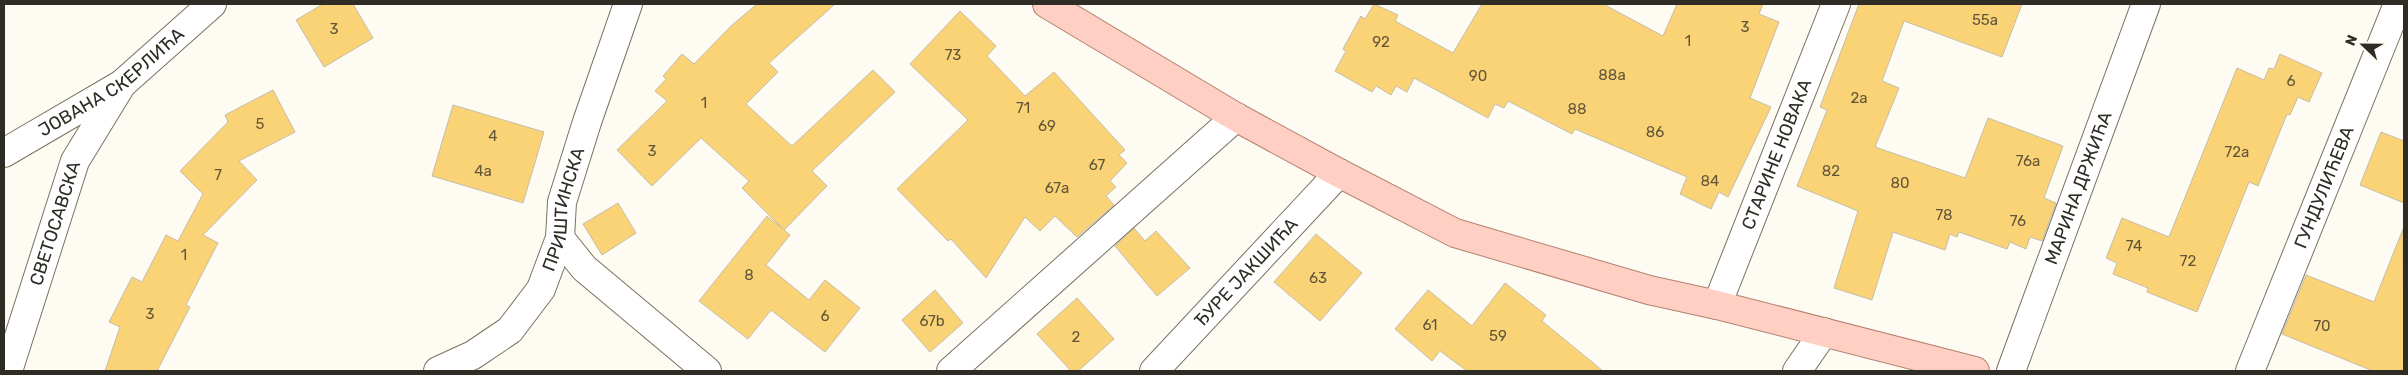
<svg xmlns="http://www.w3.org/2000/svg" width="2408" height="375" viewBox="0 0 2408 375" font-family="Rubik,sans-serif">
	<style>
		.building { fill: #fad376; stroke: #c5bdab }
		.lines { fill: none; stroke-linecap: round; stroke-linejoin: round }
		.minor-casing { stroke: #7a7261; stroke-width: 30 }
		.major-casing { stroke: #b58171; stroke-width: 30 }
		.minor { stroke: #fff; stroke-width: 28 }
		.major { stroke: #fecfc2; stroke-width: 28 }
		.labels { text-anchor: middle; stroke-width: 4; stroke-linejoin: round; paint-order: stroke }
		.number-label { font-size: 15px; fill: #625639 }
		.street-label { font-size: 18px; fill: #2f2c25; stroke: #fefbf3 }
	</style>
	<rect width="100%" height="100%" fill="#fefbf3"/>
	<g class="building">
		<path d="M323,4H353L373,38L324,67L296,20Z"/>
		<path d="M757,4H835L769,63L778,72L746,104L792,146L873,70L895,92L812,171L827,186L784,230L790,235L766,265L809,300L825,280L860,308L825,352L771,310L748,339L699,301L767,216L783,229L742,188L749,181L701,138L652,186L617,150L667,101L655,91L666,79L663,76L682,54L694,64L731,26Z"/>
		<path d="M1374,4L1398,15L1395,21L1453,53L1482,4H1603L1663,36L1677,4H1763L1759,14L1779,22L1750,98L1771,107L1728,197L1719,192L1711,209L1680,194L1687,177L1575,129L1572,134L1508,101L1504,108L1495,104L1488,118L1414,78L1407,92L1396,86L1391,95L1376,86L1372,92L1335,71L1346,51L1343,49L1361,16L1365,19Z"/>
		<path d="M1859,4H2022L2002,57L1904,21L1882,81L1899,88L1875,147L1965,178L1988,118L2063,146L2044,198L2056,203L2042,241L2030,237L2026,249L2010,242L2007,249L1959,232L1957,237L1950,234L1945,250L1893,232L1872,300L1834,288L1858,211L1797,186L1827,110L1820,107Z"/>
		<path d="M960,11L996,46L987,56L1025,96L1054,72L1125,150L1119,155L1127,163L1110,181L1116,187L1106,196L1114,205L1077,237L1055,216L1040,231L1025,217L986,278L951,239L948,241L897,189L968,120L910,64Z"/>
		<path d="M2280,54L2322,73L2309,102L2298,97L2290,115L2287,114L2258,186L2249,182L2197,312L2147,292L2148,288L2113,274L2117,263L2106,258L2122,218L2169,237L2237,68L2264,80L2269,68L2274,69Z"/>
		<path d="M273,90L295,132L239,161L257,180L203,235L218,243L186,305L190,307L157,371H105L120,327L109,322L132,277L142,282L166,235L178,241L203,194L180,171L228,122L225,115Z"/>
		<path d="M453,105L544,132L523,203L432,176Z"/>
		<path d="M2381,132L2404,141V203L2360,185Z"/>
		<path d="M618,203L636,233L602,255L583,224Z"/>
		<path d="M1134,228L1145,241L1156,231L1190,268L1157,296L1115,246Z"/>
		<path d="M2403,229L2404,371H2373L2282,334L2306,275L2374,302Z"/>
		<path d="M1316,234L1362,273L1320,321L1274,282Z"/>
		<path d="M1505,283L1546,315L1542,321L1603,371H1467L1440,351L1432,361L1395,329L1428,290L1472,326Z"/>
		<path d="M935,290L963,323L930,352L902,320Z"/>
		<path d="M1077,298L1114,339L1078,371H1071L1037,334Z"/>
	</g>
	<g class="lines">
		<g class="minor-casing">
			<g id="minor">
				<path id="s1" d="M4,153L122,84L212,4"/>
				<path d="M560,238L584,268L707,371"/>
				<path id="s2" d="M1717,305L1836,4"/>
				<path id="s3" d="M8,371L75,161L122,84"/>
				<path id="s4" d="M438,371L473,355L510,330L541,289L560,238L562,202L587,122L628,4"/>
				<path d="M951,371L1236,117"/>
				<path id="s5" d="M1154,371L1339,173"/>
				<path d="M1797,371L1824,332"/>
				<path id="s6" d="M2011,371L2146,4"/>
				<path id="s7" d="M2250,371L2398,4"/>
			</g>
		</g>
		<g class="major-casing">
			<path id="major" d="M1047,4L1236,117L1339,173L1455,233L1649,290L1717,305L1975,371"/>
		</g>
		<use href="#minor" class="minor"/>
		<use href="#major" class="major"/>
	</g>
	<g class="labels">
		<g class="number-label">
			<text x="1985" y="25">55a</text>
			<text x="1745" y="32">3</text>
			<text x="334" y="34">3</text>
			<text x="1688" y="46">1</text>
			<text x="1381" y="47">92</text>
			<text x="953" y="60">73</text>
			<text x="1612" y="80">88a</text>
			<text x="1478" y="81">90</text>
			<text x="2291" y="86">6</text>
			<text x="1859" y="103">2a</text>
			<text x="704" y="108">1</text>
			<text x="1023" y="113">71</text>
			<text x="1577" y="114">88</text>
			<text x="260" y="129">5</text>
			<text x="1047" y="131">69</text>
			<text x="1655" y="137">86</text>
			<text x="493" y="141">4</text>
			<text x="652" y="156">3</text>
			<text x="2237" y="157">72a</text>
			<text x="2028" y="166">76a</text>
			<text x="1097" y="170">67</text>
			<text x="483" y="176">4a</text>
			<text x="1831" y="176">82</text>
			<text x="218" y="180">7</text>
			<text x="1710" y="186">84</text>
			<text x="1900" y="188">80</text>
			<text x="1057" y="193">67a</text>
			<text x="1944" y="220">78</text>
			<text x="2018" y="226">76</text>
			<text x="2134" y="251">74</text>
			<text x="184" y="260">1</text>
			<text x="2188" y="266">72</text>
			<text x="749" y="280">8</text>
			<text x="1318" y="283">63</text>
			<text x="150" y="319">3</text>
			<text x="825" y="321">6</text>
			<text x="932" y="326">67b</text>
			<text x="1430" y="330">61</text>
			<text x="2322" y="331">70</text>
			<text x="1498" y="341">59</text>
			<text x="1076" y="342">2</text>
		</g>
		<g class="street-label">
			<text dy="6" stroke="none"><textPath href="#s1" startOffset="129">ЈОВАНА СКЕРЛИЋА</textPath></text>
			<text dy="6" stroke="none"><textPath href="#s2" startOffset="162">СТАРИНЕ НОВАКА</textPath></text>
			<text dy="6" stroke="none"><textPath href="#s6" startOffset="195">МАРИНА ДРЖИЋА</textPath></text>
			<text dy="6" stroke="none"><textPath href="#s7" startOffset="198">ГУНДУЛИЋЕВА</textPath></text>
			<text dy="6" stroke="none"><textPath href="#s4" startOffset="218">ПРИШТИНСКА</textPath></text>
			<text dy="6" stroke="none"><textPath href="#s3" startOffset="155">СВЕТОСАВСКА</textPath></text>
			<text dy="6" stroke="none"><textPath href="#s5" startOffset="135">ЂУРЕ ЈАКШИЋА</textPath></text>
		</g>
	</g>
	<rect width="2408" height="375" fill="none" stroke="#2f2c25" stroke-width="10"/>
	<g transform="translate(2363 45) rotate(292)" stroke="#fefbf3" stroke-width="4" paint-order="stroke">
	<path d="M0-4L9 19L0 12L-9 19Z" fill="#2f2c25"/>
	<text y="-8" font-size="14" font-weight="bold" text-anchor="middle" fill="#2f2c25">N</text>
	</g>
</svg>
